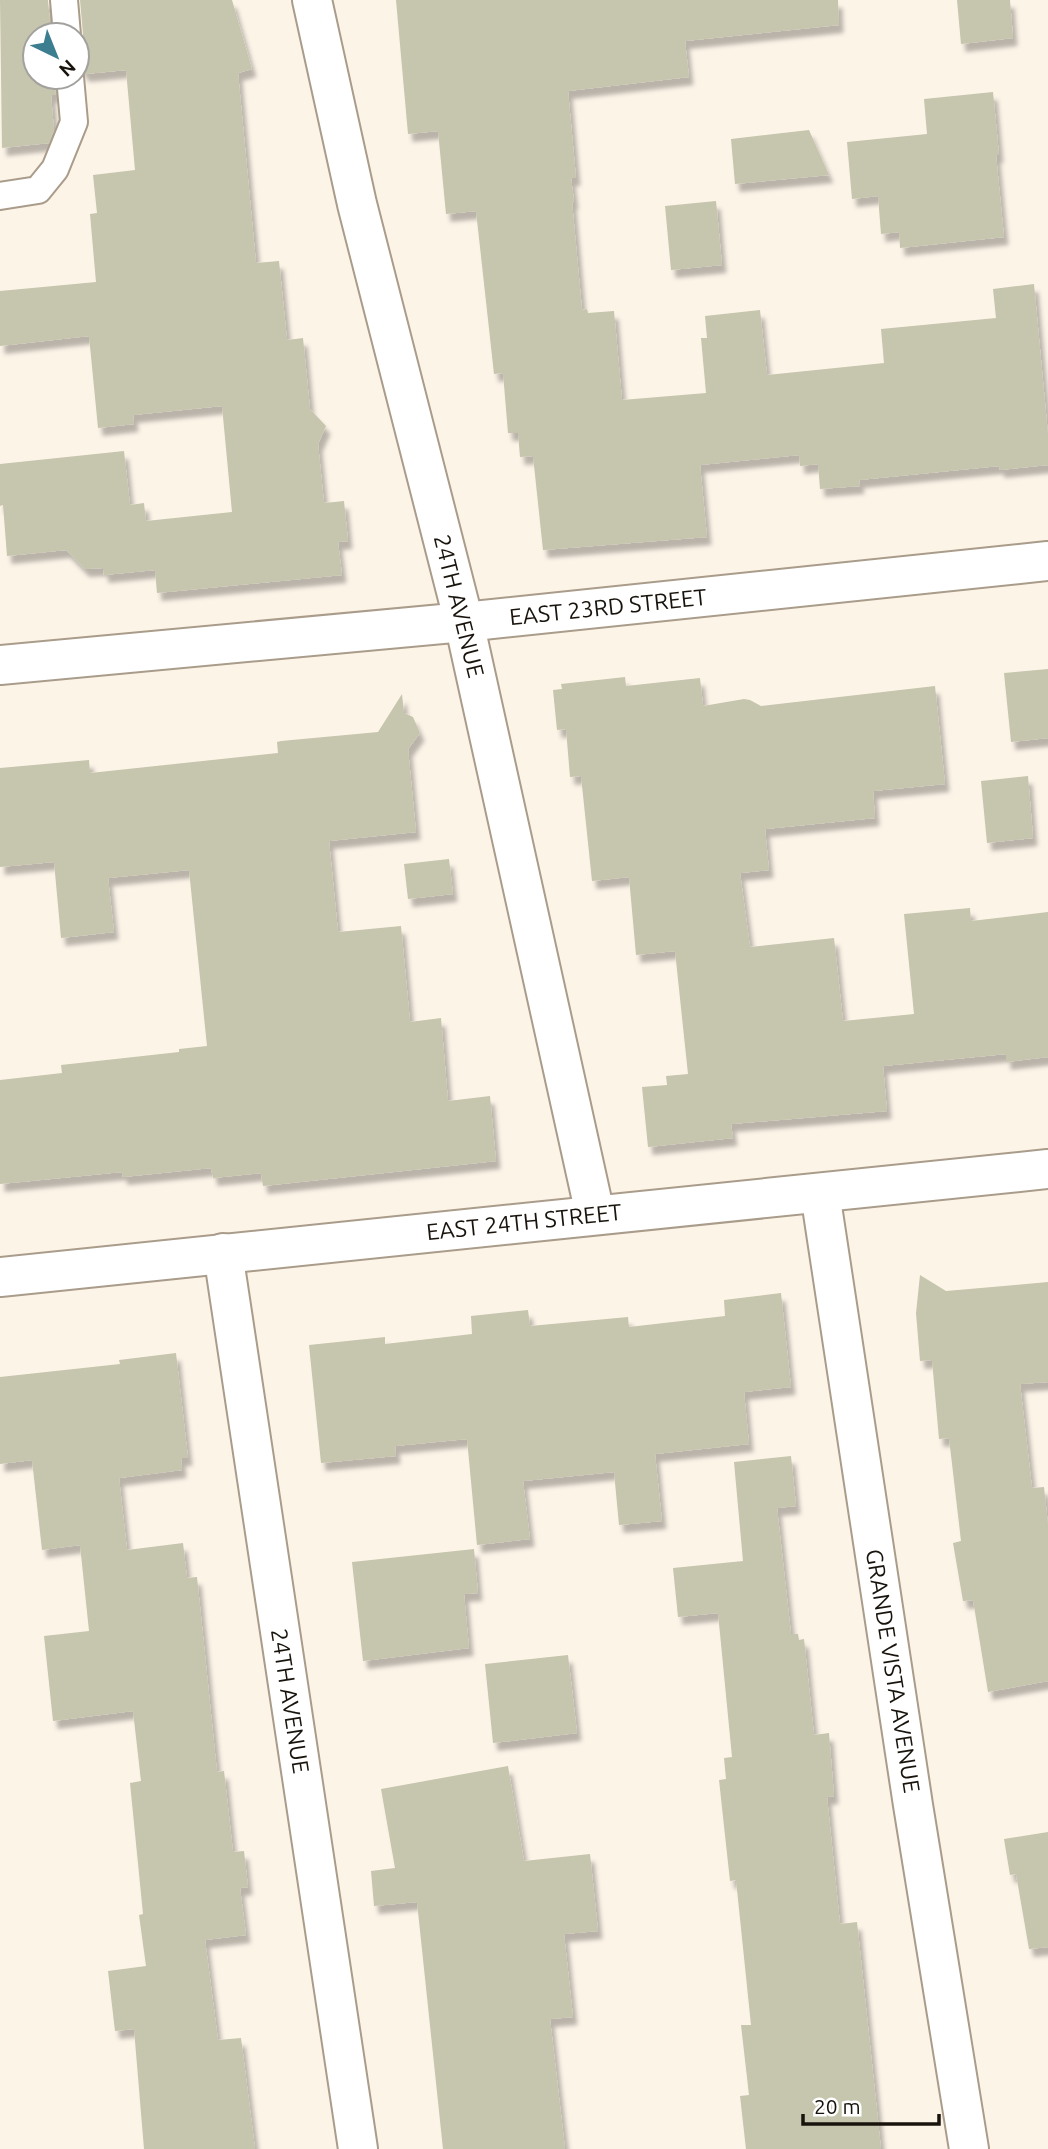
<svg xmlns="http://www.w3.org/2000/svg" width="1048" height="2149" viewBox="0 0 1048 2149" font-family="Ubuntu,sans-serif">
	<style>
		.building { fill: #c6c5ae; filter: url(#shadow) }
		.lines { fill: none; stroke-linecap: round; stroke-linejoin: round }
		.service-casing { stroke: #aa9c8a; stroke-width: 30 }
		.minor-casing { stroke: #aa9c8a; stroke-width: 42 }
		.service { stroke: #fff; stroke-width: 26 }
		.minor { stroke: #fff; stroke-width: 38 }
		.labels { text-anchor: middle; stroke-width: 6; stroke-linejoin: round; paint-order: stroke }
		.street-label { font-size: 23px; fill: #18130c; stroke: #fff }
	</style>
	<defs>
		<filter id="shadow"><feDropShadow dx="4.5" dy="8" stdDeviation="2" flood-color="#0004"/></filter>
	</defs>
	<rect width="100%" height="100%" fill="#fdf4e8"/>
	<g class="building">
		<path d="M0,0H48L51,35H35V77H54L56,95H51L54,130L49,143L2,148Z"/>
		<path d="M80,0H232L252,69L238,73L256,263L279,261L287,340L303,338L310,409L326,426L318,444L324,503L344,501L348,541L338,542L342,575L157,593L155,570L104,575L103,568L85,569L66,550L7,556L3,505L0,506V464L124,451L130,505L144,503L146,521L232,512L222,406L133,415L134,424L98,428L89,336L0,346V291L96,282L90,214L97,213L93,175L135,170L126,70L85,74L77,63V47L83,34Z"/>
		<path d="M396,0H838L839,25L685,41L689,77L568,91L576,178H571L574,201L572,202L582,310L587,309L588,313L614,311L622,400L706,393L701,338H707L705,316L760,310L767,375L884,363L881,329L996,318L993,289L1034,284L1048,435V465L1000,470L999,466L859,480L860,486L820,489L818,464L800,466L799,455L700,465L707,537L543,550L533,456L520,457L518,433H508L503,373L494,374L476,211L446,214L438,131L408,134Z"/>
		<path d="M957,0H1010L1013,38L961,44Z"/>
		<path d="M993,92L999,155H996L1004,237L900,248L899,232L881,234L878,196L852,199L847,142L927,134L924,99Z"/>
		<path d="M809,130L829,175L735,184L731,139Z"/>
		<path d="M716,201L722,265L671,270L665,206Z"/>
		<path d="M1048,669V738L1011,742L1004,673Z"/>
		<path d="M625,677L626,686L700,678L703,706L744,699L750,700L761,706L935,686L945,784L873,791L875,818L765,829L769,870L740,873L750,947L834,938L843,1021L914,1014L904,914L970,908L971,921L1048,912V1057L1006,1062V1054L883,1066L887,1111L731,1124L733,1138L648,1147L642,1087L667,1085L666,1076L688,1074L675,951L636,955L629,877L592,881L581,776L570,777L566,729L557,730L553,690L562,689L561,684Z"/>
		<path d="M402,694L404,713L413,717L420,733L408,749L416,832L329,841L338,932L401,926L410,1022L441,1018L448,1101L490,1096L496,1161L263,1186L261,1173L213,1178L211,1168L123,1177L122,1172L0,1184V1080L62,1073L61,1065L179,1052V1049L207,1046L189,870L108,878L114,932L61,938L54,862L0,867V768L89,760L90,773L278,753L277,742L281,741L378,732Z"/>
		<path d="M1028,776L1033,838L987,843L981,781Z"/>
		<path d="M449,859L453,894L408,899L404,864Z"/>
		<path d="M920,1275L946,1291L1048,1282V1382L1020,1384L1032,1488L1044,1487L1048,1525V1681L988,1692L973,1600L963,1601L953,1543L961,1541L949,1438L939,1439L932,1360L920,1361L916,1313Z"/>
		<path d="M781,1293L791,1387L744,1392L749,1444L655,1454L662,1521L619,1525L614,1472L523,1481L530,1539L477,1545L467,1439L395,1446L396,1456L321,1463L309,1345L385,1337V1344L472,1334L471,1316L528,1310L530,1326L628,1317L629,1327L725,1316L724,1300Z"/>
		<path d="M176,1353L188,1458H181L182,1470L119,1478L127,1550L183,1543L187,1578L197,1577L217,1772L224,1771L233,1852L244,1851L248,1887L240,1888L246,1935L205,1940L218,2040L241,2038L255,2149H144L134,2029L115,2031L108,1971L146,1966L139,1915L143,1914L130,1783L141,1781L133,1711L53,1721L44,1636L89,1631L80,1545L42,1550L32,1460L0,1464V1377L120,1364L119,1360Z"/>
		<path d="M791,1456L796,1506L777,1508L791,1634H798L799,1640L804,1639L814,1735L829,1733L834,1796L827,1797L840,1924L857,1922L881,2149H746L740,2096L749,2095L741,2025H751L736,1880L730,1881L719,1780L726,1779L724,1758L732,1757L718,1613L678,1617L673,1568L743,1561L734,1462Z"/>
		<path d="M474,1549L478,1593L464,1594L469,1648L363,1661L352,1562Z"/>
		<path d="M568,1655L577,1733L493,1743L485,1664Z"/>
		<path d="M508,1766L524,1861L590,1854L598,1931L564,1934L573,2017L550,2019L565,2149H443L417,1902L374,1906L371,1871L395,1868L381,1789Z"/>
		<path d="M1048,1832V1947L1029,1949L1016,1874L1010,1875L1004,1839Z"/>
	</g>
	<g class="lines">
		<g class="service-casing">
			<g id="service">
				<path d="M64,0L67,35"/>
				<path d="M0,196L38,190L55,169L74,122L70,77"/>
			</g>
		</g>
		<g class="minor-casing">
			<g id="minor">
				<path d="M312,0L357,204L464,622L595,1214"/>
				<path d="M0,665L464,622L1048,561"/>
				<path d="M820,1193L913,1805L969,2149"/>
				<path d="M223,1253L358,2149"/>
				<path d="M0,1277L1048,1169"/>
			</g>
		</g>
		<use href="#service" class="service"/>
		<use href="#minor" class="minor"/>
	</g>
	<g class="labels">
		<g class="street-label">
			<text transform="translate(459 606) rotate(76)" y="8">24TH AVENUE</text>
			<text transform="translate(608 607) rotate(-6)" y="8">EAST 23RD STREET</text>
			<text transform="translate(524 1222) rotate(-6)" y="8">EAST 24TH STREET</text>
			<text transform="translate(893 1671) rotate(81)" y="8">GRANDE VISTA AVENUE</text>
			<text transform="translate(290 1701) rotate(81)" y="8">24TH AVENUE</text>
		</g>
	</g>
	<g transform="translate(56 56) rotate(137)"><circle r="33" fill="#ffffff" stroke="#a3a19e" stroke-width="2"/>
	<path d="M0-5L12 26L0 18L-12 26Z" fill="#3d7d90"/>
	<text y="-10" font-size="19" font-weight="bold" text-anchor="middle" fill="#18130c">N</text>
	</g>
	<path d="M803 2114v10h136v-10" fill="none" stroke="#18130c" stroke-width="3.5"/>
	<text x="814" y="2114" font-size="21" fill="#18130c" stroke="#ffffff" stroke-width="5" paint-order="stroke">20 m</text>
</svg>
